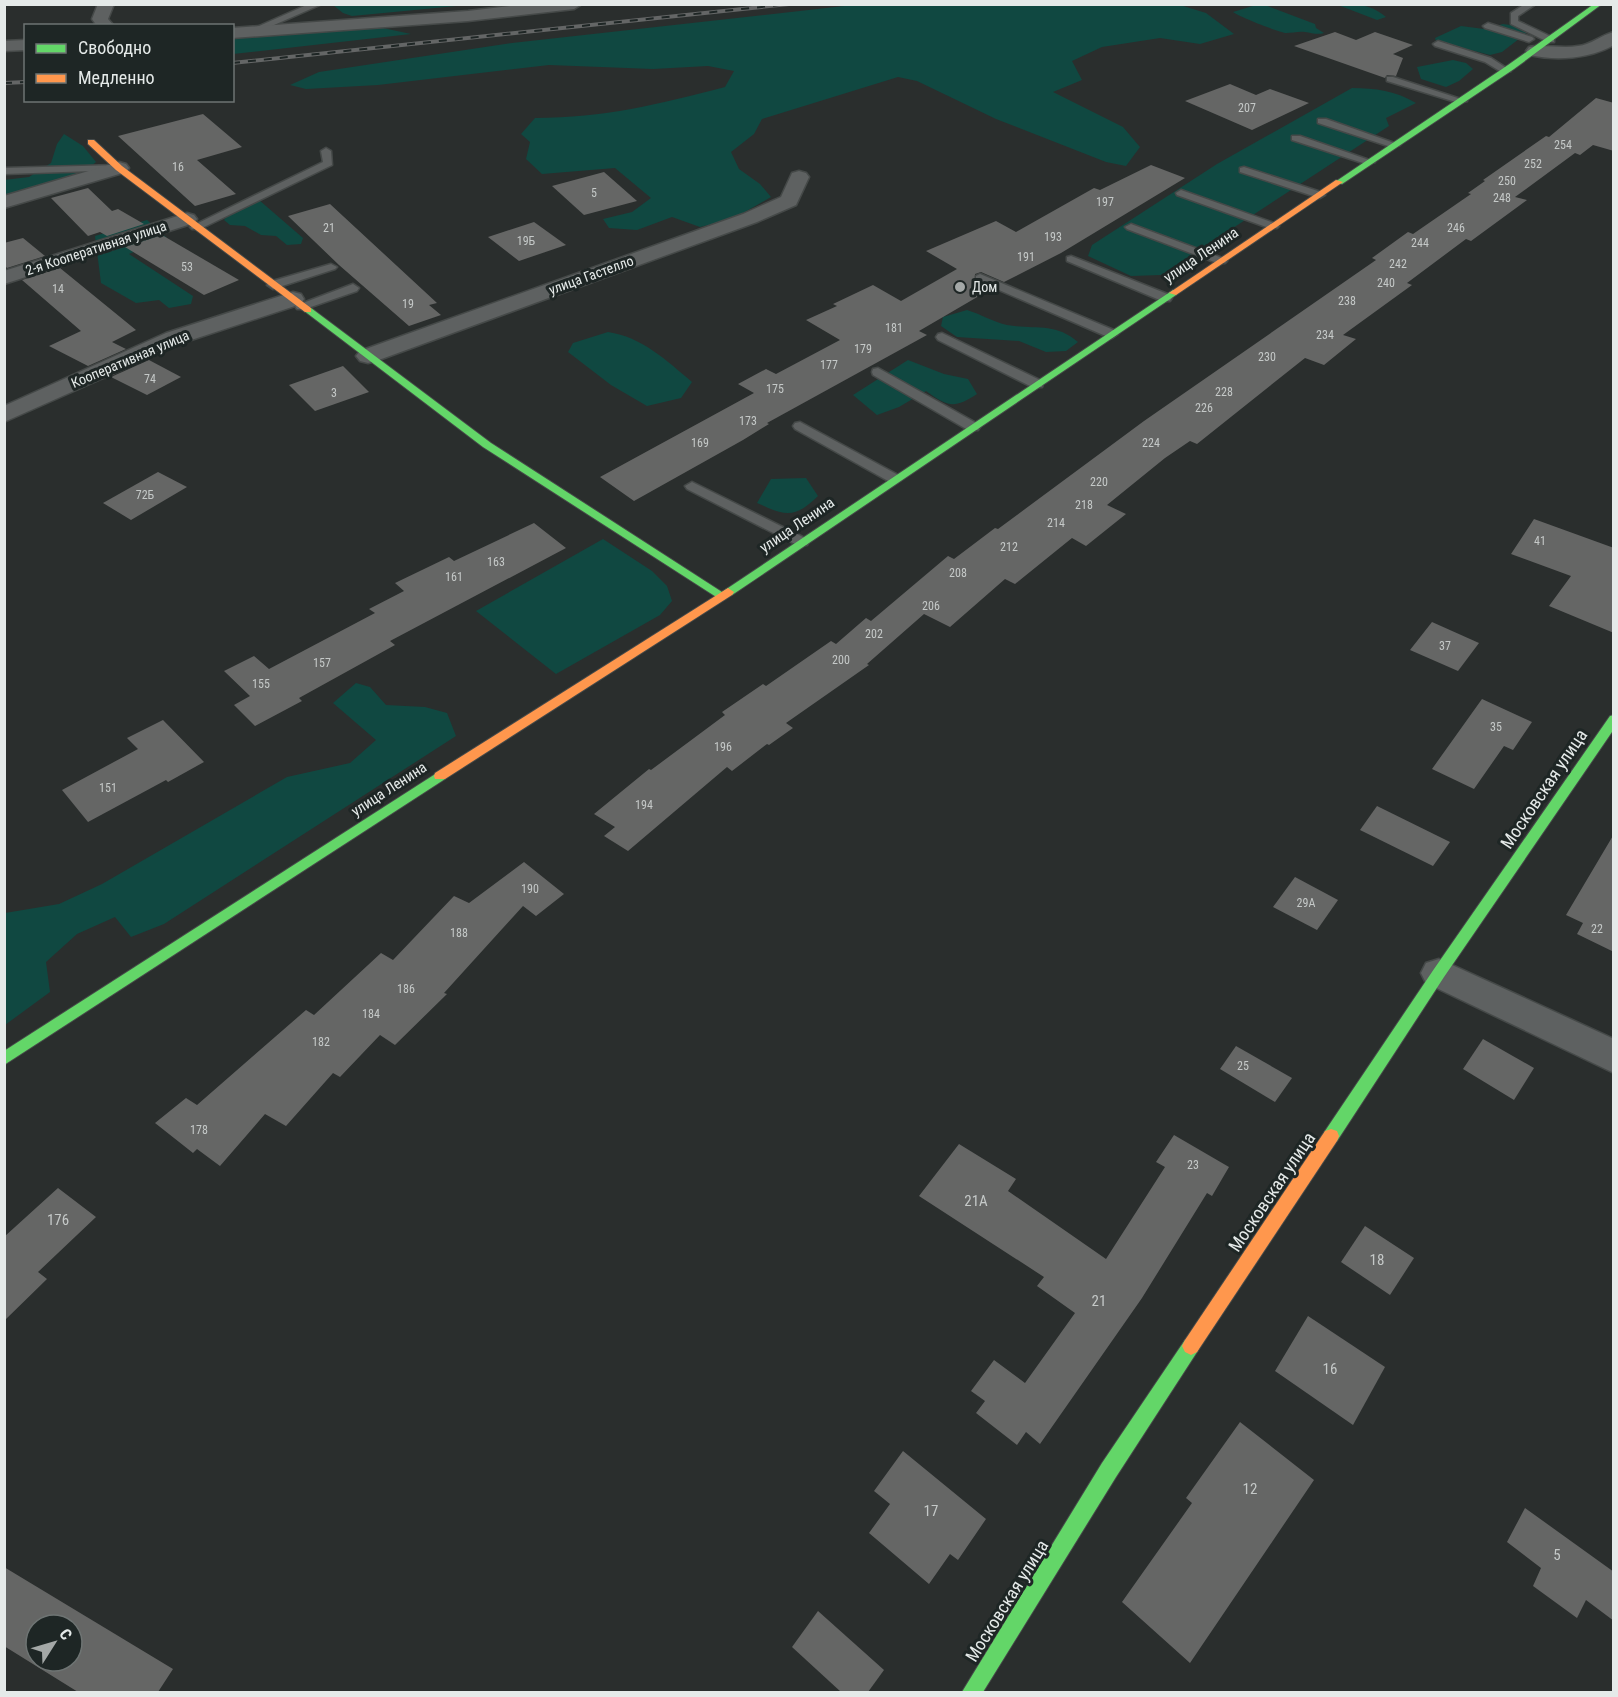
<svg xmlns="http://www.w3.org/2000/svg" width="1618" height="1697" viewBox="0 0 1618 1697" font-family="'Roboto Condensed',sans-serif">
	<style>
		.green { fill: #104841 }
		.building { fill: #656665; fill-rule: evenodd }
		.lines { fill: none; stroke-linecap: round; stroke-linejoin: round }
		.lane-casing { stroke: #454948; stroke-width: 3 }
		.street-casing { stroke: #454948; stroke-width: 3 }
		.fast-casing { stroke: #454948; stroke-width: 2 }
		.slow-casing { stroke: #454948; stroke-width: 2 }
		.lane { fill: #5e6161; fill-rule: evenodd }
		.street { fill: #5e6161; fill-rule: evenodd }
		.fast { fill: #63d668; fill-rule: evenodd }
		.slow { fill: #ff974d; fill-rule: evenodd }
		.rail-casing { stroke: #646666; stroke-width: 4 }
		.rail { stroke: #1e2625; stroke-width: 2; stroke-dasharray: 8; stroke-linecap: butt }
		.poi-dot { fill: #a4a8a7; stroke: #1e2625; stroke-width: 2 }
		.labels { text-anchor: middle; stroke-width: 6; stroke-linejoin: round; paint-order: stroke }
		.number-label { font-size: 12px; fill: #c5c9c8 }
		.far-street-label { font-size: 14px; fill: #e5eae9; stroke: #1e2625 }
		.far-poi-label { font-size: 14px; fill: #e5eae9; stroke: #1e2625; text-anchor: start }
		.street-label { font-size: 15px; fill: #e5eae9; stroke: #1e2625 }
		.near-number-label { font-size: 15px; fill: #c5c9c8 }
		.near-street-label { font-size: 18px; fill: #e5eae9; stroke: #1e2625 }
	</style>
	<rect width="100%" height="100%" fill="#2a2e2d"/>
	<g class="green">
		<path d="M862,4L1180,5L1206,13L1234,34L1200,44L1160,38L1102,47L1072,61L1082,80L1053,92L1123,127L1140,147L1126,166L1106,162L996,119L917,81L898,77L762,119L754,134L731,152L739,169L760,184L771,197L731,220L700,227L672,217L637,230L609,228L603,219L632,212L651,198L615,168L542,174L526,159L530,142L521,134L535,118C604,118 659,104 725,87L734,71L708,66L653,69L549,65L378,85L306,89L290,85L319,72L512,43Z"/>
		<path d="M333,5H467L352,16L343,13Z"/>
		<path d="M1256,5H1265L1315,24L1316,28L1324,33C1317,35 1312,33 1305,32C1299,31 1292,33 1286,33C1278,32 1240,17 1233,12Z"/>
		<path d="M1338,5C1358,4 1370,4 1386,17L1377,20Z"/>
		<path d="M1503,24L1517,26L1528,32L1502,52L1490,55L1436,41L1435,38L1461,26L1484,29Z"/>
		<path d="M383,28L411,34L233,54L232,38Z"/>
		<path d="M1453,60L1466,63L1473,69L1459,81L1446,87L1421,79L1417,67Z"/>
		<path d="M1352,88C1375,88 1396,91 1416,103L1386,118L1389,126L1161,275L1131,276L1088,256L1092,245L1217,164Z"/>
		<path d="M64,134L83,146L96,162C72,185 36,187 5,195L4,180L29,177L51,163L57,144Z"/>
		<path d="M259,200L303,238L301,244L287,245L276,236L261,235L245,226L230,225L224,220L229,213Z"/>
		<path d="M147,220L167,238L129,254L193,296L191,304L169,308L159,300L136,303L101,283L95,236Z"/>
		<path d="M967,310C980,314 994,322 1007,325C1034,330 1055,322 1078,342L1066,351L1046,352L1019,341L957,337L941,326L943,317Z"/>
		<path d="M608,332C642,337 666,360 692,382L681,398L647,406L611,385L568,352L573,343Z"/>
		<path d="M908,360L944,374L968,379L977,394C954,409 948,407 926,391L899,407L877,415L853,395Z"/>
		<path d="M806,478L818,496C794,519 786,516 757,503L771,479Z"/>
		<path d="M603,539L652,571L667,586L672,601L660,615L556,674L476,611Z"/>
		<path d="M356,683L370,687L386,705L425,707L447,713L456,736L164,924L131,937L115,917L77,934L46,962L50,992L5,1025V913L59,904L102,884L287,777L350,763L376,740L333,703Z"/>
	</g>
	<g class="building">
		<path d="M1335,32L1356,40L1375,32L1413,45L1393,54L1403,58L1396,76L1387,75L1385,78L1294,46Z"/>
		<path d="M1230,84L1256,95L1270,89L1309,103L1252,130L1185,101Z"/>
		<path d="M1596,98L1614,103V151L1593,145L1580,155L1575,153L1515,197L1527,200L1471,241L1466,239L1407,283L1412,285L1343,335L1356,339L1324,365L1305,358L1197,444L1190,441L1165,458L1107,505L1126,514L1086,546L1072,538L1015,584L1005,579L950,627L924,614L867,664L869,665L786,723L793,728L769,745L767,744L732,771L727,767L628,851L604,836L615,827L594,814L649,769L651,770L725,715L722,712L763,684L766,686L831,641L836,644L866,618L871,621L948,556L954,559L995,528L998,529L1144,421L1376,260L1372,258L1408,232L1413,234L1471,194L1468,193L1485,181L1483,180L1546,136L1549,137Z"/>
		<path d="M203,114L242,147L197,160L236,194L195,206L118,136Z"/>
		<path d="M1151,165L1185,178L1061,253L1004,282L981,272L975,274V282L991,289L919,331L927,335L767,423L769,424L743,440L634,501L600,477L754,393L738,384L766,369L776,374L840,340L806,320L837,306L833,304L873,285L901,301L957,269L926,251L996,221L1016,232L1094,188L1100,190Z"/>
		<path d="M604,172L637,201L584,215L552,186Z"/>
		<path d="M88,188L112,211L118,209L144,224L107,236L100,232L88,236L51,198Z"/>
		<path d="M330,204L437,303L429,305L441,315L409,326L339,265L288,216Z"/>
		<path d="M534,222L566,245L519,261L488,237Z"/>
		<path d="M162,235L239,280L204,295L125,247Z"/>
		<path d="M23,238L45,256L7,268L4,265V243Z"/>
		<path d="M60,268L136,330L112,342L126,349L88,366L49,346L81,331L22,280Z"/>
		<path d="M149,360L181,377L147,395L111,377Z"/>
		<path d="M343,366L369,392L315,411L289,385Z"/>
		<path d="M158,472L187,487L131,520L103,503Z"/>
		<path d="M1534,519L1614,548V633L1549,606L1571,576L1511,554Z"/>
		<path d="M534,523L566,548L390,641L395,645L299,698L302,701L255,726L234,705L250,696L224,671L254,656L269,669L375,613L369,609L404,591L395,583L449,557L454,561Z"/>
		<path d="M1432,622L1479,643L1458,671L1410,650Z"/>
		<path d="M1482,699L1532,722L1513,750L1504,746L1474,789L1432,769Z"/>
		<path d="M163,720L204,762L168,782L166,780L88,822L62,790L138,749L127,738Z"/>
		<path d="M1377,806L1450,842L1433,866L1360,830Z"/>
		<path d="M1614,834V952L1577,934L1583,923L1566,915Z"/>
		<path d="M524,862L564,894L536,916L523,906L444,993L447,994L395,1045L380,1035L340,1077L333,1073L286,1126L265,1114L220,1166L197,1149L193,1153L155,1123L186,1098L197,1105L306,1010L314,1015L381,953L393,960L454,896L469,903Z"/>
		<path d="M1295,877L1338,900L1317,930L1273,907Z"/>
		<path d="M1483,1039L1534,1068L1514,1100L1463,1069Z"/>
		<path d="M1236,1046L1292,1078L1275,1102L1220,1069Z"/>
		<path d="M1174,1135L1229,1167L1212,1196L1207,1193L1142,1298L1040,1444L1026,1432L1017,1445L976,1413L985,1401L971,1391L994,1360L1025,1383L1075,1313L1037,1286L1044,1277L919,1196L959,1144L1016,1179L1008,1191L1106,1259L1165,1167L1156,1162Z"/>
		<path d="M58,1188L96,1217L38,1272L47,1279L4,1321V1237Z"/>
		<path d="M1365,1226L1414,1258L1390,1295L1341,1262Z"/>
		<path d="M1308,1316L1385,1367L1353,1425L1275,1371Z"/>
		<path d="M1240,1422L1314,1480L1190,1663L1122,1602L1192,1503L1186,1498Z"/>
		<path d="M903,1451L986,1519L958,1560L950,1554L929,1584L869,1533L890,1504L874,1491Z"/>
		<path d="M1525,1508L1614,1572V1621L1586,1600L1577,1618L1533,1586L1541,1568L1507,1542Z"/>
		<path d="M4,1567L173,1669L158,1692H78L4,1646ZM36,1625H72V1661H36Z"/>
		<path d="M818,1611L884,1670L868,1692H841L792,1647Z"/>
	</g>
	<g class="lines">
		<g class="lane-casing">
			<g id="lane">
				<path d="M309,4H322L249,36L241,34Z"/>
				<path d="M1525,4H1536L1518,16V21L1554,38V42H1548L1511,24V13Z"/>
				<path d="M1488,23L1532,37L1534,39L1529,42L1485,28L1483,26Z"/>
				<path d="M1438,41L1491,58L1511,71L1503,73L1485,62L1435,46L1433,44Z"/>
				<path d="M1387,77H1393L1467,101L1459,103L1387,81Z"/>
				<path d="M1318,119H1326L1400,145L1391,147L1318,123Z"/>
				<path d="M1292,136H1300L1375,162L1366,164L1292,140Z"/>
				<path d="M326,148L331,151L332,165L200,229H192L190,227L323,162L321,151Z"/>
				<path d="M119,165L123,166V170L4,174V168Z"/>
				<path d="M1244,167L1324,193L1325,195L1320,198L1316,197L1240,172V168Z"/>
				<path d="M1181,190L1277,224L1279,226L1277,228H1269L1177,195L1176,193Z"/>
				<path d="M1131,224L1225,259L1227,261L1225,263H1217L1127,229L1125,227Z"/>
				<path d="M1071,256L1170,295L1172,298L1170,301H1162L1067,261V257Z"/>
				<path d="M331,264L337,267L335,269L273,289L267,285L269,282Z"/>
				<path d="M980,274L1116,331L1118,334L1112,338L1108,337L976,280V276Z"/>
				<path d="M353,284L359,288L357,291L305,309H297L295,306Z"/>
				<path d="M942,333L1042,381L1043,384L1042,387H1032L938,340L936,337L938,334Z"/>
				<path d="M878,368L978,424L980,427L978,430H968L873,375L872,372L873,369Z"/>
				<path d="M800,422L900,476L902,479L895,483L890,482L795,429L793,426L795,423Z"/>
				<path d="M692,482L807,539L809,542L807,545H797L687,489L685,486Z"/>
			</g>
		</g>
		<g class="street-casing">
			<g id="street">
				<path d="M98,4H114L108,19L114,26H97L92,19Z"/>
				<path d="M527,4H582L574,9L468,21L232,38V28L468,11Z"/>
				<path d="M1614,32V45C1589,59 1556,61 1529,55L1526,51L1529,47C1544,44 1562,49 1578,46C1591,45 1601,35 1614,32Z"/>
				<path d="M26,40V50L4,51V41Z"/>
				<path d="M119,162L126,164L129,168L126,172L4,208V196Z"/>
				<path d="M799,171L806,173L809,177L796,205L757,222L376,361L368,363L360,361L356,356L360,351L743,214L781,197L792,173Z"/>
				<path d="M187,213L194,215L197,219L194,223L4,284V271Z"/>
				<path d="M293,292L301,294L304,299L301,304L182,343L4,422V406L166,333Z"/>
				<path d="M1439,959L1614,1039V1073L1426,983L1421,973L1426,963Z"/>
			</g>
		</g>
		<g class="fast-casing">
			<g id="fast">
				<path d="M1594,4H1602L1514,69L1342,184L1335,182L1508,65Z"/>
				<path d="M1173,290L1177,293L1176,295L732,595H726L725,599L721,600L483,447L303,310L311,308L491,443L722,592Z"/>
				<path d="M1614,715V729L1444,977L1337,1141L1331,1143L1325,1141L1323,1136L1325,1131L1434,969L1610,716Z"/>
				<path d="M440,771L446,776L445,779L4,1065V1051Z"/>
				<path d="M1191,1337L1197,1340L1200,1346L1197,1352L1116,1477L983,1692H962L1102,1463L1185,1340Z"/>
			</g>
		</g>
		<g class="slow-casing">
			<g id="slow">
				<path d="M88,140H94L122,166L311,308V312H305L116,170L88,144Z"/>
				<path d="M1336,180L1343,182L1176,295L1169,293Z"/>
				<path d="M728,588L734,592L732,595L445,779H435L434,776L435,773Z"/>
				<path d="M1331,1129L1337,1131L1339,1136L1337,1141L1197,1352L1191,1355L1185,1352L1182,1346L1185,1340L1325,1131Z"/>
			</g>
		</g>
		<use href="#lane" class="lane"/>
		<use href="#street" class="street"/>
		<use href="#fast" class="fast"/>
		<use href="#slow" class="slow"/>
		<g class="rail-casing">
			<g id="rail">
				<path d="M232,63L789,4"/>
				<path d="M4,83L26,82"/>
			</g>
		</g>
		<use href="#rail" class="rail"/>
	</g>
	<circle class="poi-dot" cx="960" cy="287" r="6"/>
	<g class="labels">
		<g class="number-label">
			<text x="1247" y="112">207</text>
			<text x="1563" y="149">254</text>
			<text x="1533" y="168">252</text>
			<text x="178" y="171">16</text>
			<text x="1507" y="185">250</text>
			<text x="594" y="197">5</text>
			<text x="1502" y="202">248</text>
			<text x="1105" y="206">197</text>
			<text x="329" y="232">21</text>
			<text x="1456" y="232">246</text>
			<text x="1053" y="241">193</text>
			<text x="526" y="245">19Б</text>
			<text x="1420" y="247">244</text>
			<text x="1026" y="261">191</text>
			<text x="1398" y="268">242</text>
			<text x="187" y="271">53</text>
			<text x="1386" y="287">240</text>
			<text x="58" y="293">14</text>
			<text x="1347" y="305">238</text>
			<text x="408" y="308">19</text>
			<text x="894" y="332">181</text>
			<text x="1325" y="339">234</text>
			<text x="863" y="353">179</text>
			<text x="1267" y="361">230</text>
			<text x="829" y="369">177</text>
			<text x="150" y="383">74</text>
			<text x="775" y="393">175</text>
			<text x="1224" y="396">228</text>
			<text x="334" y="397">3</text>
			<text x="1204" y="412">226</text>
			<text x="748" y="425">173</text>
			<text x="700" y="447">169</text>
			<text x="1151" y="447">224</text>
			<text x="1099" y="486">220</text>
			<text x="145" y="499">72Б</text>
			<text x="1084" y="509">218</text>
			<text x="1056" y="527">214</text>
			<text x="1540" y="545">41</text>
			<text x="1009" y="551">212</text>
			<text x="496" y="566">163</text>
			<text x="958" y="577">208</text>
			<text x="454" y="581">161</text>
			<text x="931" y="610">206</text>
			<text x="874" y="638">202</text>
			<text x="1445" y="650">37</text>
			<text x="841" y="664">200</text>
			<text x="322" y="667">157</text>
			<text x="261" y="688">155</text>
			<text x="1496" y="731">35</text>
			<text x="723" y="751">196</text>
			<text x="108" y="792">151</text>
			<text x="644" y="809">194</text>
			<text x="530" y="893">190</text>
			<text x="1306" y="907">29A</text>
			<text x="1597" y="933">22</text>
			<text x="459" y="937">188</text>
			<text x="406" y="993">186</text>
			<text x="371" y="1018">184</text>
			<text x="321" y="1046">182</text>
			<text x="1243" y="1070">25</text>
			<text x="199" y="1134">178</text>
			<text x="1193" y="1169">23</text>
		</g>
		<g class="far-street-label">
			<text transform="translate(96 248) rotate(-18)" y="5">2-я Кооперативная улица</text>
			<text transform="translate(591 275) rotate(-20)" y="5">улица Гастелло</text>
			<text transform="translate(130 359) rotate(-23)" y="5">Кооперативная улица</text>
		</g>
		<g class="far-poi-label">
			<text x="972" y="292">Дом</text>
		</g>
		<g class="street-label">
			<text transform="translate(1201 255) rotate(-34)" y="5">улица Ленина</text>
			<text transform="translate(797 525) rotate(-34)" y="5">улица Ленина</text>
			<text transform="translate(389 789) rotate(-33)" y="5">улица Ленина</text>
		</g>
		<g class="near-number-label">
			<text x="976" y="1206">21А</text>
			<text x="58" y="1225">176</text>
			<text x="1377" y="1265">18</text>
			<text x="1099" y="1306">21</text>
			<text x="1330" y="1374">16</text>
			<text x="1250" y="1494">12</text>
			<text x="931" y="1516">17</text>
			<text x="1557" y="1560">5</text>
		</g>
		<g class="near-street-label">
			<text transform="translate(1544 789) rotate(-56)" y="6">Московская улица</text>
			<text transform="translate(1272 1192) rotate(-56)" y="6">Московская улица</text>
			<text transform="translate(1007 1601) rotate(-58)" y="6">Московская улица</text>
		</g>
	</g>
	<rect width="1618" height="1697" fill="none" stroke="#e5eae9" stroke-width="12"/>
	<rect x="24" y="24" width="210" height="78" fill="#1e2625" stroke="#6e7473" stroke-width="1.5"/>
	<rect x="36" y="44" width="30" height="9" fill="#63d668" stroke="#6e7473" stroke-width="1.5"/>
	<text x="78" y="54" font-size="18" fill="#e5eae9">Свободно</text>
	<rect x="36" y="74" width="30" height="9" fill="#ff974d" stroke="#6e7473" stroke-width="1.5"/>
	<text x="78" y="84" font-size="18" fill="#e5eae9">Медленно</text>
	<g transform="translate(54 1643) rotate(53)"><circle r="28" fill="#1e2625" stroke="#6e7473" stroke-width="1.5"/>
	<path d="M0-4.5L10 22L0 15L-10 22Z" fill="#a4a8a7"/>
	<text y="-9" font-size="16" font-weight="bold" text-anchor="middle" fill="#e5eae9">С</text>
	</g>
</svg>
